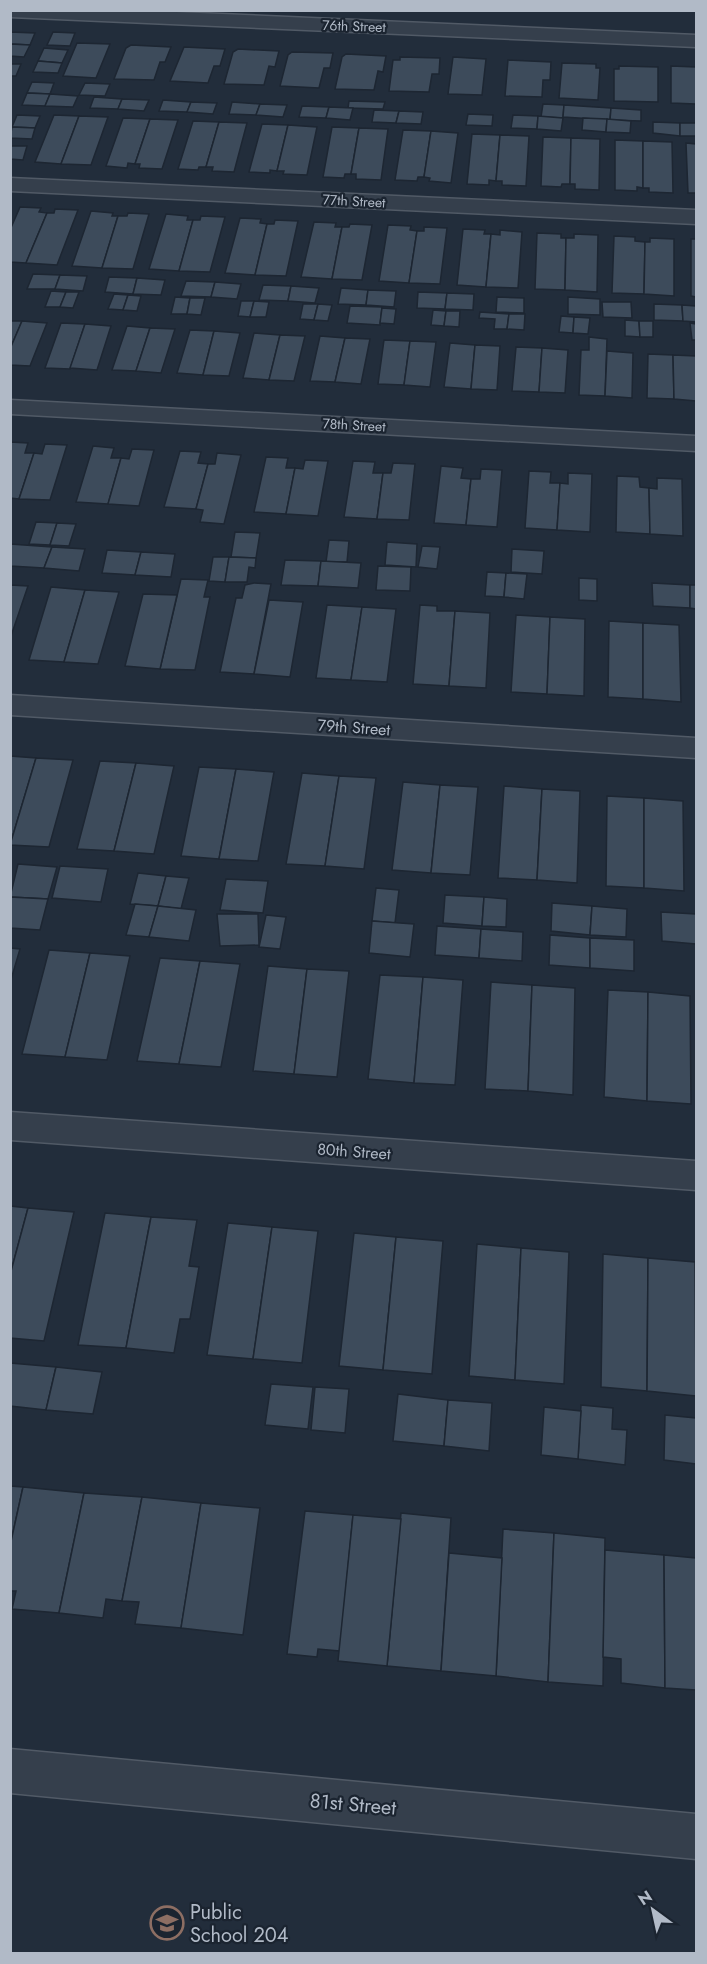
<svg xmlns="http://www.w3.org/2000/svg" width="707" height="1964" viewBox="0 0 707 1964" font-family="Jost,sans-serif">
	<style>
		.building { fill: #3d4b5b; stroke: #1d2632; stroke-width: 1.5 }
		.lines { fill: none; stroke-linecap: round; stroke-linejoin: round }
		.street-casing { stroke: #515a66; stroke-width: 3 }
		.street { fill: #353f4c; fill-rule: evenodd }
		.labels { text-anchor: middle; stroke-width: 4.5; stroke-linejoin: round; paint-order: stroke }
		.far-street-label { font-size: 14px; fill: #b1bac7; stroke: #1b2430 }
		.street-label { font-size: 16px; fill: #b1bac7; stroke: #1b2430 }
		.near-street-label { font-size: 20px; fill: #b1bac7; stroke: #1b2430 }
		.near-poi-label { font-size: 20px; fill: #b1bac7; stroke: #1b2430; text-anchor: start }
	</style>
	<rect width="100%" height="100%" fill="#222d3b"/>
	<g class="building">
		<path d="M10,32L35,33L30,45L10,44Z"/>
		<path d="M53,32L75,33L70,46L47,45Z"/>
		<path d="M77,43L110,44L96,78L63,76Z"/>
		<path d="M10,44L30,45L24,57L10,56Z"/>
		<path d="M131,45L171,47L165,62H160L154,80L114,79L126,48Z"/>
		<path d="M184,47L225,49L220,66H214L208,83L170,81Z"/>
		<path d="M44,48L68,50L62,63L38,61Z"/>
		<path d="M238,49L279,51L275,67L269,66L264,85L224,84L233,52Z"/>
		<path d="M292,52L333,53L330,68H324L319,88L280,86L288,55Z"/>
		<path d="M346,54L386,56L383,72L378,71L374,90L335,89L342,57Z"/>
		<path d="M400,57L440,58L439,74H432L429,92L389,91L393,60H400Z"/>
		<path d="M453,57L486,59L482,95L448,94Z"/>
		<path d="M508,60L551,62L550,80H543L542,97L505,96Z"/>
		<path d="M38,61L62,63L58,73L33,72Z"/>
		<path d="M562,63L596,64V68H600L598,100L559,98Z"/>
		<path d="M10,64H21L16,76H10Z"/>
		<path d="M619,66L658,67V102L614,101V69H619Z"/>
		<path d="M671,66L696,67V104L671,103Z"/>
		<path d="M32,82L54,83L50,94L27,93Z"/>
		<path d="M85,83L110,84L105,96L79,95Z"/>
		<path d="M27,93L50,94L45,106L22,105Z"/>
		<path d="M50,94L78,96L73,107L45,106Z"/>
		<path d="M94,97L122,99L118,109L90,108Z"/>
		<path d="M122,99L149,100L144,111L118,109Z"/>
		<path d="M163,100L191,102L187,112L159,111Z"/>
		<path d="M349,101L385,102L383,109L348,108Z"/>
		<path d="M191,102L217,103L213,114L187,112Z"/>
		<path d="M232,102L260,104L256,115L229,114Z"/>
		<path d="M260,104L287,105L283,117L256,115Z"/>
		<path d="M543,104L564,105L563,118L541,117Z"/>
		<path d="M564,105L611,108L610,120L563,117Z"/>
		<path d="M302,106L329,107L326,118L299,117Z"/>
		<path d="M329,107L353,108L350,120L326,118Z"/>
		<path d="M611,108L641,110V121L610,120Z"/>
		<path d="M374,110L399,111L396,123L372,122Z"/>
		<path d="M399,111L423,112L421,124L396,123Z"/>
		<path d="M468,114L493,115L492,126L466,125Z"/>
		<path d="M17,115L40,116L35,128L12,127Z"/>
		<path d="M54,115L79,116L61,164L35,162Z"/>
		<path d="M513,115L538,116L537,129L511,128Z"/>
		<path d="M79,116L108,117L91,165L61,164Z"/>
		<path d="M538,116L563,118L561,131L537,129Z"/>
		<path d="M123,118L150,119L135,164L128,163L127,168L106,166Z"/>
		<path d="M583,118L607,119L606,132L582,130Z"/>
		<path d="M150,119L178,120L162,169L139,168L140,164H135Z"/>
		<path d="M607,119L631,121L630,133L606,132Z"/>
		<path d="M193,121L219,122L206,167H199L198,170L178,169Z"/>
		<path d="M219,122L247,123L234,172L212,171L213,167H206Z"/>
		<path d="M653,122L680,123V136L653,133Z"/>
		<rect x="680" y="123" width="16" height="13"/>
		<path d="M262,124L288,125L277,171L270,170V173L249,172Z"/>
		<path d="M288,125L317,127L307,175L283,174L284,171H277Z"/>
		<path d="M12,127L35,128L32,139L10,138Z"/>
		<path d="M332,127L359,128L351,174H345L344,178L323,177Z"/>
		<path d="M359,128L388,129L381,180L356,179V174H351Z"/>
		<path d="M403,130L431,131L424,177H418L417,181L395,180Z"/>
		<path d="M431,131L458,133L451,183L429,181L430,178L424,177Z"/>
		<path d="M472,134L500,135L496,181L489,180V185L467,184Z"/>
		<path d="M500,135L529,136L526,186L502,185V181H496Z"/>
		<path d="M543,137L571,138L570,184H562L561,187L541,186Z"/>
		<path d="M571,138L600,139L599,190L575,189V184H570Z"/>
		<path d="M615,140L643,141V188L637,187V191L615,190Z"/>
		<path d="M643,141L672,142L673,193L649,192V188H643Z"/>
		<path d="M686,143L696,144V193H688Z"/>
		<path d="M10,146H27L23,160L10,159Z"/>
		<path d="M20,207L41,208L39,212L47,213L26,263L10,262V230Z"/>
		<path d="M55,209L78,210L57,265L26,263L47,213H54Z"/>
		<path d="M91,211L113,213L112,216H118L102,268L72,266Z"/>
		<path d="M128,213L149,214L133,269L102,268L118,216H127Z"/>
		<path d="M166,214L188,216L187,220H193L179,271L149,269Z"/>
		<path d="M201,216L225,217L210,272L179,271L193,220H200Z"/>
		<path d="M240,218L261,219L260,223L267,224L255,275L225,273Z"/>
		<path d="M275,220L298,221L286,276L255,275L267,224H274Z"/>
		<path d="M314,222L336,223L335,227H342L332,279L301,277Z"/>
		<path d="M350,224L372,225L362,280L332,279L342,227H349Z"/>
		<path d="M388,225L411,226L410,230L417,231L409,283L379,281Z"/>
		<path d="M424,227L447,228L440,284L409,283L417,231H424Z"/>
		<path d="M463,229L485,230L484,234H491L486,287L457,285Z"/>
		<path d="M500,230L522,232L518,288L486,287L491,234L500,235Z"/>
		<path d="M537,233L561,234V238H566L565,290L535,289Z"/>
		<path d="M574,234L598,235L597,292L565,290L566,238H574Z"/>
		<path d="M614,236L635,237V241L645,242L644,294L612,293Z"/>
		<path d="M650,238L674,239V296L644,294L645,242H650Z"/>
		<path d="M691,239H696V297L691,296Z"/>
		<path d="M33,274L60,275L55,289H27Z"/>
		<path d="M60,275L87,276L83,291L55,289Z"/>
		<path d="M109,277L137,278L133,294L105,292Z"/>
		<path d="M137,278L165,280L161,295L133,294Z"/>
		<path d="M186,281L215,282L211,297L181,296Z"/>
		<path d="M215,282L241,284L237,299L211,297Z"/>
		<path d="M263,285L291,286L288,301L259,300Z"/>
		<path d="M291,286L319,288L315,303L288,301Z"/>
		<path d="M341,288L368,290L366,305L338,304Z"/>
		<path d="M368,290L396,291L394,307L366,305Z"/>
		<path d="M51,291L66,292L60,307H45Z"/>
		<path d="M66,292H79L73,308L60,307Z"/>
		<path d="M418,292L447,293L445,309L417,308Z"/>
		<path d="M447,293L474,294L473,310L445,309Z"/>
		<path d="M114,294L128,295L123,310L108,309Z"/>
		<path d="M128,295L141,296L137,311L123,310Z"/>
		<path d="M175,297L190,298L187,314H171Z"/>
		<path d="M497,297L524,298V313L496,312Z"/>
		<path d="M568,297L600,299V315L568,314Z"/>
		<path d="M190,298H205L201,315L187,314Z"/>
		<path d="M241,301H254L250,317L238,316Z"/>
		<path d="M254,301L269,302L266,317H250Z"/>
		<path d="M602,302H631L632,318L603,317Z"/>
		<path d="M303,304H318L314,320L300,319Z"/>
		<path d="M318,304L332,305L328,321L314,320Z"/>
		<path d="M654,304L682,305L683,321L654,320Z"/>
		<path d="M682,305L696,306V322L683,321Z"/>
		<path d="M350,306L382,307L380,325L347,323Z"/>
		<path d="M382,308L396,309L394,324L380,323Z"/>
		<path d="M433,310L446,311L444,326L431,325Z"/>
		<path d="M446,311H460L459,327L444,326Z"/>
		<path d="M480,312L509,314L507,329H494L495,319L479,318Z"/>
		<path d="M509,314H525L524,330L507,329Z"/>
		<path d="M561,316L574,317L573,333L559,332Z"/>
		<path d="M574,317L590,318L588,334L573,333Z"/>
		<path d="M625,320L639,321L640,337L625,336Z"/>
		<path d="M10,321H22L10,349Z"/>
		<path d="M22,321L47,323L30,366L10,365V349Z"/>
		<path d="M639,321H653V337H640Z"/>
		<path d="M61,323L85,324L70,369L45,368Z"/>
		<path d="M690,323L696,324V340H692Z"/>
		<path d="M85,324L111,326L97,370L70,368Z"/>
		<path d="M127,326L150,328L136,371L112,370Z"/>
		<path d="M150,328L175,329L161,373L136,371Z"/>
		<path d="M190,330L214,331L203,375L177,373Z"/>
		<path d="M214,331L240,333L229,376L203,375Z"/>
		<path d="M254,333L280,335L269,380L243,378Z"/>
		<path d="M280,335L305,336L294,381L269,380Z"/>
		<path d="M320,336L345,338L335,382L310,381Z"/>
		<path d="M589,337L607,339L605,396L579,395L581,350H589Z"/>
		<path d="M345,338L370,339L361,384L335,382Z"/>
		<path d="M384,340L410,341L404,385L378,384Z"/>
		<path d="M410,341L436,342L430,387L404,385Z"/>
		<path d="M450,343L475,345L471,389L444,387Z"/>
		<path d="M475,345L500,346L497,390L471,389Z"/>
		<path d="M516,347L542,348L539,392L512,391Z"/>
		<path d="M542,348L568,350L565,393L539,392Z"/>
		<path d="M607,351L633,353L632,398L605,396Z"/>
		<path d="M648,354L673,355L674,399L647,398Z"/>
		<path d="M673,355L696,356V401L674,399Z"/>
		<path d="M10,442L28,443L25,453H34L19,499L10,498Z"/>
		<path d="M45,444L67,445L50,500L19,499L34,453L42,454Z"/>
		<path d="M93,446L114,448L111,458H121L108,504L76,502Z"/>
		<path d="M132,449L154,450L139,506L108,504L121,458L129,459Z"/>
		<path d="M180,451L201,452L198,463L208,464L196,509L164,507Z"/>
		<path d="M217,453L241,455L224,524L200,522L203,510L196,509L208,464H215Z"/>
		<path d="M266,457L288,458L286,468H295L286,514L254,512Z"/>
		<path d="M305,460L328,461L318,516L286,514L295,468L303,469Z"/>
		<path d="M353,461L375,462L373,473H383L377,519L344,517Z"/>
		<path d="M393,463L415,464L409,520L377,519L383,473H391Z"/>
		<path d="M441,466L463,468L461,478L471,479L466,525L434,523Z"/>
		<path d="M481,469L502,470L497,527L466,525L471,479H480Z"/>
		<path d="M529,471L551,472L550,483H560L557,530L525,528Z"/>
		<path d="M568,473L592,474L590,532L557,530L560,483L568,484Z"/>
		<path d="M617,476L639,477L640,487L649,488L650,534L616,532Z"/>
		<path d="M657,478L682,479L683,536L650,534L649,488L657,489Z"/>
		<path d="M36,522L57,523L50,545L29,544Z"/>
		<path d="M57,523L76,524L69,546L50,545Z"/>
		<path d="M235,532L260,533L256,558L231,557Z"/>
		<path d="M329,540L349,541L347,562H326Z"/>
		<path d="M387,542L417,544L416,567L385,565Z"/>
		<path d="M10,544L52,547L44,568L10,566Z"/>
		<path d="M422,546L440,547L437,569L418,567Z"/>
		<path d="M52,547L85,549L79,571L44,568Z"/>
		<path d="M512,549L544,551L542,574L511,572Z"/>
		<path d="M107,550L141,552L135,575L102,573Z"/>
		<path d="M141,552L175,554L171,577L135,575Z"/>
		<path d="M213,557H229L225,582L209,581Z"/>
		<path d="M229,557L256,558L255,568L249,567L247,582H225Z"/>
		<path d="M285,560L321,561L318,586L281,585Z"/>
		<path d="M321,561L361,563L358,588L318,586Z"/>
		<path d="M378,566L411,567L410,591L376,590Z"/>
		<path d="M487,572L506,573L504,597L485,596Z"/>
		<path d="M506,573L527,574L524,599L504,597Z"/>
		<path d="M579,578L597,579V601L579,600Z"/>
		<path d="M181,579L208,580L204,597H210L195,670L160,669Z"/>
		<path d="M254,583L271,584L254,674L220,672L236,598H242L245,585Z"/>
		<path d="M652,583L690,585V608L653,606Z"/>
		<path d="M10,585L28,586L10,639Z"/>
		<path d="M690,585H696V609L690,608Z"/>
		<path d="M51,587L85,590L64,662L29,660Z"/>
		<path d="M85,590L119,592L98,664L64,662Z"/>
		<path d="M143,594L177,595L160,669L125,666Z"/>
		<path d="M269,600L303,602L290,677L254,674Z"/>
		<path d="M327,605L362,607L351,680L316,678Z"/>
		<path d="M420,605L437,606V611H455L449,686L413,684Z"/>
		<path d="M362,607L396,609L387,682L351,680Z"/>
		<path d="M455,611L490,613L486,688L449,686Z"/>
		<path d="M516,615L550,617L547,694L511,692Z"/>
		<path d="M550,617L585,619L584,696L547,694Z"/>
		<path d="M609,621L643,623V699L608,697Z"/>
		<path d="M643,623L679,625L681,702L643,699Z"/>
		<path d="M10,756L36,758L10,845Z"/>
		<path d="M36,758L73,760L49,847L10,845Z"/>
		<path d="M100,761L136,763L114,851L77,849Z"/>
		<path d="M136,763L174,766L154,854L114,851Z"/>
		<path d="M199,767L236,769L219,859L181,856Z"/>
		<path d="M236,769L274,772L258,861L219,859Z"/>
		<path d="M302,773L339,776L325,866L286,864Z"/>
		<path d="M339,776L376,778L364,869L325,866Z"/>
		<path d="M403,782L440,785L431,873L392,870Z"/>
		<path d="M440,785L478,787L470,875L431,873Z"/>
		<path d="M504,786L542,789L537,880L498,878Z"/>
		<path d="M542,789L580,791L577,883L537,880Z"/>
		<path d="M607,796L644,798V888L606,886Z"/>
		<path d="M644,798L683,801L684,891L644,888Z"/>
		<path d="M18,864L57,867L48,899L10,897Z"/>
		<path d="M60,866L108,869L101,902L52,898Z"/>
		<path d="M138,873L166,876L158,906L130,904Z"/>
		<path d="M166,876L189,878L181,909L158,906Z"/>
		<path d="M226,879L268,881L263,913L220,910Z"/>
		<path d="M376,888L399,890L395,923L372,921Z"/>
		<path d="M445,895L484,897L482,926L443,923Z"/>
		<path d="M10,897L48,899L40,930L10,928Z"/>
		<path d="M484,897L507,899L506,927L482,926Z"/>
		<path d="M552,903L592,906L590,935L551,931Z"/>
		<path d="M135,904L158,906L149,937L126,935Z"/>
		<path d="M158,906L196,910L189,941L149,937Z"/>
		<path d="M592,906L627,909L626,937L590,935Z"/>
		<path d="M661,912L696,914V944L662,941Z"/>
		<path d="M217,914H258L259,945L220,946Z"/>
		<path d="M266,915L286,917L280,949L259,947Z"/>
		<path d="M372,921L414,924L410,957L369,953Z"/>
		<path d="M437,926L481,929L479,958L435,955Z"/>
		<path d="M481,929L523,932L522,961L479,958Z"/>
		<path d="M550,935L590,938V968L549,965Z"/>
		<path d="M590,938L634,940V971L590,968Z"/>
		<path d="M10,948L20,949L10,983Z"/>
		<path d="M49,950L90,953L65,1057L22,1054Z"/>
		<path d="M90,953L130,956L107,1060L65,1057Z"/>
		<path d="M160,958L200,961L179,1064L137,1061Z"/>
		<path d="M200,961L240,964L221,1067L179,1064Z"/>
		<path d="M268,966L307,969L294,1074L253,1071Z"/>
		<path d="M307,969L349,971L337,1077L294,1074Z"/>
		<path d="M380,975L423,977L414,1083L368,1079Z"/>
		<path d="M423,977L463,980L455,1085L414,1083Z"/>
		<path d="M491,982L532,985L528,1091L485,1089Z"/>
		<path d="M532,985L575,988L573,1095L528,1091Z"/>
		<path d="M608,990L648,992L647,1101L604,1097Z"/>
		<path d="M648,992L690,996L691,1104L647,1101Z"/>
		<path d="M10,1206L28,1208L10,1275Z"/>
		<path d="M28,1208L74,1212L44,1341L10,1338V1275Z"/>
		<path d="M105,1213L151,1217L126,1348L78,1345Z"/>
		<path d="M151,1217L197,1220L189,1266L199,1267L190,1319H180L174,1353L126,1348Z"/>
		<path d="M228,1223L272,1227L253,1359L207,1355Z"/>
		<path d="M272,1227L318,1231L302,1363L253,1359Z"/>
		<path d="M354,1233L396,1237L383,1370L339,1366Z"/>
		<path d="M396,1237L443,1241L432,1374L383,1370Z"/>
		<path d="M477,1244L521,1248L515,1380L469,1376Z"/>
		<path d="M521,1248L569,1252L564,1384L515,1380Z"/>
		<path d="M603,1254L648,1258L647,1391L601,1387Z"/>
		<path d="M648,1258L695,1262L696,1396L647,1391Z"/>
		<path d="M10,1363L56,1367L46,1410L10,1406Z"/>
		<path d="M56,1367L102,1372L93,1414L46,1410Z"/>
		<path d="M271,1384L313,1387L308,1429L265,1425Z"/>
		<path d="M315,1387L349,1389L345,1433L311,1430Z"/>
		<path d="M398,1394L448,1400L444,1446L393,1441Z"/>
		<path d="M448,1400L492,1403L489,1451L444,1446Z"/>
		<path d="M581,1405L613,1408L612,1429L627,1430L625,1465L578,1459Z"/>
		<path d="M544,1407L581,1411L578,1459L541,1455Z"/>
		<path d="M665,1415L696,1418V1464L664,1460Z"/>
		<path d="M10,1486L23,1487L10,1546Z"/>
		<path d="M23,1487L84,1493L59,1613L12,1609L16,1591H10V1546Z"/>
		<path d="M84,1493L142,1497L122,1601L106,1599L103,1618L59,1613Z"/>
		<path d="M142,1497L201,1503L181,1628L135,1624L139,1602L122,1601Z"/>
		<path d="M201,1503L260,1508L243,1635L181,1628Z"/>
		<path d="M305,1511L353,1515L340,1651L318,1649L317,1657L287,1654Z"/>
		<path d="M401,1513L451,1518L441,1671L387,1666Z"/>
		<path d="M353,1515L401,1519L387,1666L338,1661Z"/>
		<path d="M503,1529L554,1533L548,1682L496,1676Z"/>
		<path d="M554,1533L605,1538L603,1686L548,1682Z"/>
		<path d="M605,1550L664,1555L665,1688L621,1683V1659L603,1657Z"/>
		<path d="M449,1553L502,1558L496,1676L441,1671Z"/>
		<path d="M664,1555L696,1558V1690L665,1688Z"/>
	</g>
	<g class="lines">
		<g class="street-casing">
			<g id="street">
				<path d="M10,10H131L696,35V47L10,17Z"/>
				<path d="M10,178L696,210V224L10,191Z"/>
				<path d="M10,400L696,436V451L10,414Z"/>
				<path d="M10,695L696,738V758L10,715Z"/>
				<path d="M10,1112L696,1161V1190L10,1140Z"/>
				<path d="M10,1749L696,1814V1859L10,1793Z"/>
			</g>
		</g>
		<use href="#street" class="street"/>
	</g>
	<defs>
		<g id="school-ring" transform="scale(1.725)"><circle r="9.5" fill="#1b2430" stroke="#8d6e63" stroke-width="1.5"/><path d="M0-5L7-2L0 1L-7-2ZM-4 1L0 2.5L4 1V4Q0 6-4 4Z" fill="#8d6e63"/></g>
	</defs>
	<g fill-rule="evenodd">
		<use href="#school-ring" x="167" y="1923"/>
	</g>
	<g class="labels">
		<g class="far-street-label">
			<text transform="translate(354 26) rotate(2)" y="5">76th Street</text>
			<text transform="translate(354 201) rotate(3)" y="5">77th Street</text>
			<text transform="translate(354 425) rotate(3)" y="5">78th Street</text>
		</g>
		<g class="street-label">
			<text transform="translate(354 727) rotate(4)" y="6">79th Street</text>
			<text transform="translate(354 1151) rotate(4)" y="6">80th Street</text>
		</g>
		<g class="near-street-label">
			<text transform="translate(353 1804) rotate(5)" y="7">81st Street</text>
		</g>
		<g class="near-poi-label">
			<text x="190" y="1919">Public<tspan x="190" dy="23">School 204</tspan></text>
		</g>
	</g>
	<rect width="707" height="1964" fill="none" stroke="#b1bac7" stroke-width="24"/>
	<g transform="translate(653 1910) rotate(327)" stroke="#1b2430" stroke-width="4.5" paint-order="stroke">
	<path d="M0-4.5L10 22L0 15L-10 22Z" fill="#b1bac7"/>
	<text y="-9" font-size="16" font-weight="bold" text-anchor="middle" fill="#b1bac7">N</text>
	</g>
</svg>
